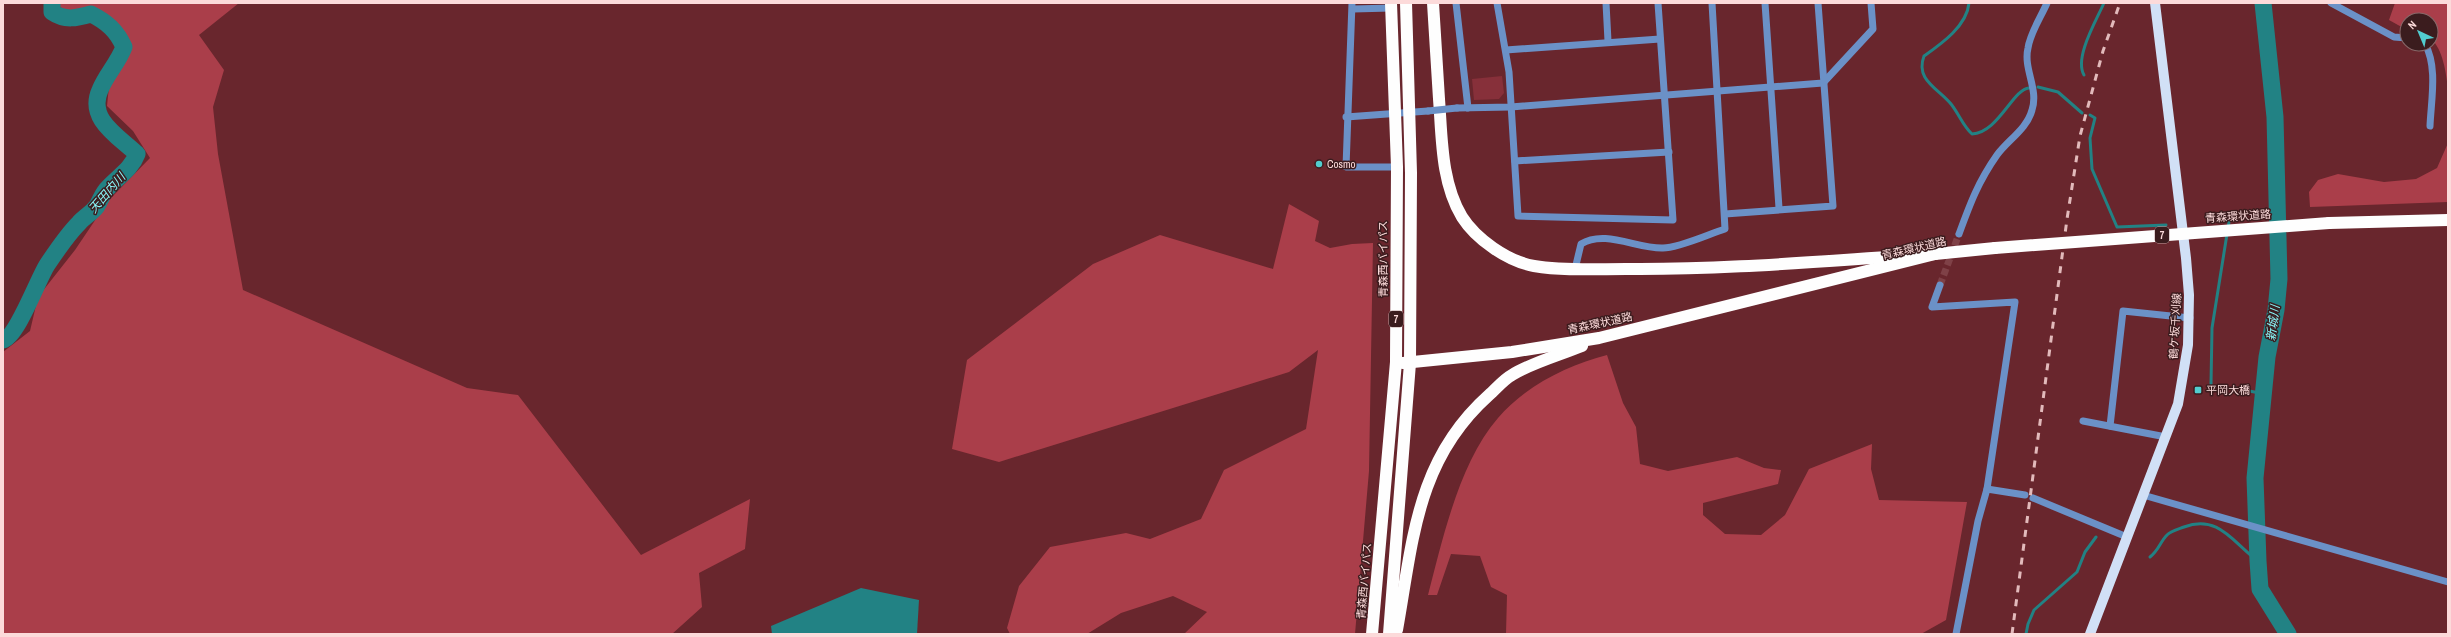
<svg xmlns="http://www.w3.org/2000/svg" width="2451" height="637" viewBox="0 0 2451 637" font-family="'Archivo Narrow','Noto Sans JP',sans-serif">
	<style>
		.green { fill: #87303a }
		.forest { fill: #aa3e4a }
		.water { fill: #228284 }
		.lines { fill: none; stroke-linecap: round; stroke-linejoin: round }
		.stream { stroke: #228284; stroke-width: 3 }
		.river { stroke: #228284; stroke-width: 17 }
		.minor-tunnel { stroke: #7f4147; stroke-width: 7; stroke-dasharray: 7 3.5; stroke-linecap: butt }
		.minor { stroke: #6b91c7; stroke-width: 7 }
		.major { stroke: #d1e0f6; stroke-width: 10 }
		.highway { stroke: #fefefe; stroke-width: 12 }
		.rail { stroke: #e2babb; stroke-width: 3; stroke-dasharray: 7 7; stroke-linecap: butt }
		.minor-bridge { stroke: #6b91c7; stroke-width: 7 }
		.highway-bridge { stroke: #fefefe; stroke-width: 12 }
		.poi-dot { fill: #52cdcf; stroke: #3b1c1e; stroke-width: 1.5 }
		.labels { text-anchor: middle; stroke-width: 3; stroke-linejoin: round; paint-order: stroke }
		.shield { fill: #3b1c1e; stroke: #c2a1a2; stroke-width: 1 }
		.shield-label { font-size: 10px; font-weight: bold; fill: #fcdada }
		.poi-label { font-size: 11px; fill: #fcdada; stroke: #3b1c1e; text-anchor: start }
		.street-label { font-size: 11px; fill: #fcdada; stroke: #3b1c1e }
		.water-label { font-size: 12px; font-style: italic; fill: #89f9fb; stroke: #3b1c1e }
	</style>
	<rect width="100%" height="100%" fill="#69262d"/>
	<path class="green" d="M1502,76L1504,93L1499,99L1474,100L1472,79Z"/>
	<g class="forest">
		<path d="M57,3H239L199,35L224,70L213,107L218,154L243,290L467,388L518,395L641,555L750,499L745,549L699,573L702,607L672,634H3V352L30,331L38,297L75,250L108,201L150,158L133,131L107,106C108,99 108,89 111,82C126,52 143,50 111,21C94,7 86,8 66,13Z"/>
		<path d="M2395,3H2448V88C2446,73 2443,49 2431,39V20H2407V30L2389,20Z"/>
		<path d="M2448,143V202L2310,207L2309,192L2318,180L2338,174L2384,182L2416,179L2437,168Z"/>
		<path d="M1289,204L1319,221L1315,241L1330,248L1352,244L1373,243L1369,471L1355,634H1184L1207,612L1173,596L1121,613L1087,634H1010L1007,628L1019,586L1050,547L1126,533L1150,539L1201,519L1224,470L1306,429L1318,350L1289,372L999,462L952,449L967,360L1093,264L1160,235L1273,269Z"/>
		<path d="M1607,355L1623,403L1636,427L1640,464L1668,471L1737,457L1764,468L1781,470L1778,484L1703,503V515L1725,534L1761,535L1785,515L1809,469L1872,444L1871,469L1879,500L1967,502L1946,620L1921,634H1506L1507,595L1491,587L1480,556L1451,554L1437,595H1428C1443,538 1459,463 1498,418C1525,386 1568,365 1607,355Z"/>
	</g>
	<path class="water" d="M861,588L919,600L917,634H772L771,626Z"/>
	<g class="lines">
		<g class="stream">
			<path d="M1969,3C1967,26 1941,44 1924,56C1915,80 1938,88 1951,104C1959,114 1963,126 1972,134C1998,133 2013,89 2029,88"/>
			<path d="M2084,75C2074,58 2096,21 2104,3"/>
			<path d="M2038,87L2058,92L2082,113"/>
			<path d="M2090,115L2095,118L2090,138L2092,169L2117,227L2166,225"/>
			<path d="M2228,227L2230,217"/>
			<path d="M2211,384L2212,328L2227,234"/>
			<path d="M2235,388L2264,394"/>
			<path d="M2150,557C2159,550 2160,542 2167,535C2171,531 2179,529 2184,527C2219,514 2233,543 2258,561"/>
			<path d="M2026,634L2028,624L2034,610L2077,572L2085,552L2096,537"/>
		</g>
		<g class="river">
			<path d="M2263,3L2275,117L2279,279L2276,310L2267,357L2255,478L2258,561L2260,589L2288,634"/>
			<path d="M3,340C17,337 38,279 47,265C57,250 67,235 79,223C84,217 92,213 97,206C100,201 102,195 106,190C117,177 131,170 137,154C118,136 87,119 100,90C106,75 118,63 124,47C117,31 107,22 91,14C77,18 65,21 52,12V3"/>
		</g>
		<path class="minor-tunnel" d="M1940,285L1959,234"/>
		<g class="minor">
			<path d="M1352,3L1346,167H1397"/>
			<path d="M1456,3L1468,108"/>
			<path d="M1497,3L1509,72L1518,216L1673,220L1658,3"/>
			<path d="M1606,3L1608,41"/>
			<path d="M1765,3L1779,208"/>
			<path d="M2331,3L2394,37L2407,38"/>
			<path d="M1353,9L1391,8"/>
			<path d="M2425,44C2438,67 2431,101 2430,126"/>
			<path d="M1506,50L1660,39"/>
			<path d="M1457,108L1511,107L1823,83L1873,29L1871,3"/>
			<path d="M1346,117L1428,111"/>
			<path d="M1515,161L1669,152"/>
			<path d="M1725,214L1833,206L1818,3"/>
			<path d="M1959,234C1970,204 1978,182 1997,155C2008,140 2027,129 2032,110C2039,89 2023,69 2028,48C2030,33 2041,17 2047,3"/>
			<path d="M1575,269L1581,244C1605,229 1637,249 1663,248C1679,248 1709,234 1725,229L1712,3"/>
			<path d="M1940,285L1932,307L2015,302L1987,489L1978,521L1956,634"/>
			<path d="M2083,421L2166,437"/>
			<path d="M2110,426L2123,311L2190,318"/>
			<path d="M1987,489L2025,495"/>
			<path d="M2143,495L2448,582"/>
			<path d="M2033,498L2127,537"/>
		</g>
		<path class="major" d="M2090,634L2178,404L2188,345L2189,295L2186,258L2155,3"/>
		<g class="highway">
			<path d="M1433,3C1435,35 1437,67 1439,99C1442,138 1441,182 1462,217C1476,239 1507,261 1534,266C1564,271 1596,269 1626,269C1729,270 1833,260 1935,254"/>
			<path d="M2329,223L2448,220"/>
			<path d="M1403,363L1512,352L1599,338L1935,254L1995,248"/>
			<path d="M1397,630C1413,541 1416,460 1489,395C1496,389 1503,380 1512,375C1531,363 1560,355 1582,346"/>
			<path d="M1372,634L1396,362L1397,167L1391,3"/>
			<path d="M1389,634L1410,363L1411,173L1406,3"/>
		</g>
		<path class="rail" d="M2012,634L2067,219L2080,136L2103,51L2120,3"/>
		<path class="minor-bridge" d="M1428,111L1457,108"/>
		<path class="highway-bridge" d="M1995,248L2329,223"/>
	</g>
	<g class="poi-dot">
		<circle cx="1319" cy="164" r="4"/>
		<rect x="2194" y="386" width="8" height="8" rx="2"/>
	</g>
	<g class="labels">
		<g class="shield">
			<rect x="2155" y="227" width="14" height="16" rx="3"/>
			<rect x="1389" y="311" width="14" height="16" rx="3"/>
		</g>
		<g class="shield-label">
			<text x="2162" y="239">7</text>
			<text x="1396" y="323">7</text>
		</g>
		<g class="poi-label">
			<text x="1327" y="168">Cosmo</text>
			<text x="2206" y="394">平岡大橋</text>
		</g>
		<g class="street-label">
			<text transform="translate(2238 216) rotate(-4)" y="4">青森環状道路</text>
			<text transform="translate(1914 248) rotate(-13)" y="4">青森環状道路</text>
			<text transform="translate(1383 259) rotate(-90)" y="4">青森西バイパス</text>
			<text transform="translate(1600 323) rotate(-12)" y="4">青森環状道路</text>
			<text transform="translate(2175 326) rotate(-87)" y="4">鶴ケ坂千刈線</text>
			<text transform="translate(1364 581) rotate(-85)" y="4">青森西バイパス</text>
		</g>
		<g class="water-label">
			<text transform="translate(107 193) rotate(-49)" y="4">天田内川</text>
			<text transform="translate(2273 323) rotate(-83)" y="4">新城川</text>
		</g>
	</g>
	<rect width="2451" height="637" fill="none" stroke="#fcdada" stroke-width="8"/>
	<g transform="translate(2419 32) rotate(316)"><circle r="19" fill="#3b1c1e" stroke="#886869"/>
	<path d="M0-3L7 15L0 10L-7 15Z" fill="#52cdcf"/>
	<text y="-6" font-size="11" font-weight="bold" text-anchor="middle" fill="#fcdada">N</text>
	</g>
</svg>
